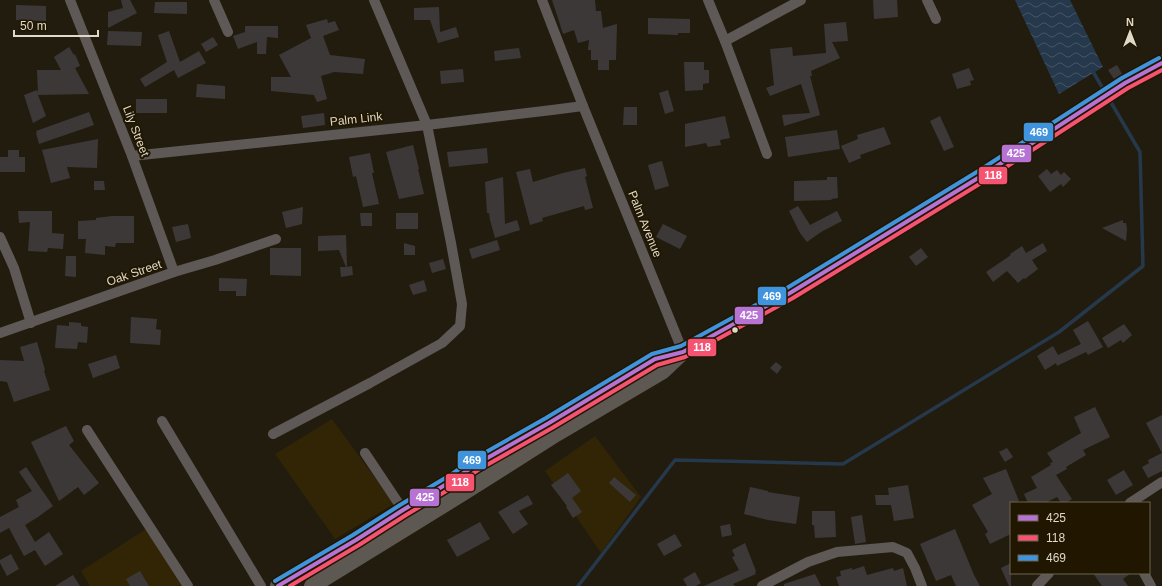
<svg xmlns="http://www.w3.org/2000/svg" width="1162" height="586" viewBox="0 0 1162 586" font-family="Helvetica,sans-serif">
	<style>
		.built { fill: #312505 }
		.water { fill: url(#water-waves) }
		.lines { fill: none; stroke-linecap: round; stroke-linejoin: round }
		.stream { stroke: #26384b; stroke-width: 3.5 }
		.building { fill: #3d3838 }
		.minor { stroke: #5e5856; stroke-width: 10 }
		.primary { stroke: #5e5853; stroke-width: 16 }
		.bus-1-casing { stroke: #211700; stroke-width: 7 }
		.bus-2-casing { stroke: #211700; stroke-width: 7 }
		.bus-3-casing { stroke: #211700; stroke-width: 7 }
		.bus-1 { stroke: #b673d3; stroke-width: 4 }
		.bus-2 { stroke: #f65372; stroke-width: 4 }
		.bus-3 { stroke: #4094de; stroke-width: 4 }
		.bus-dot { fill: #dfd9ca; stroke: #211700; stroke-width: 1.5 }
		.labels { text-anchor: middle; stroke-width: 4; stroke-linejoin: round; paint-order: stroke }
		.street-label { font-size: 12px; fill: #dfd9ca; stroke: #211700 }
		.line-badge { stroke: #211700; stroke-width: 1.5 }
		.badge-label { font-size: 11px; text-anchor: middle; font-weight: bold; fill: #fff }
	</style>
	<defs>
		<pattern id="water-waves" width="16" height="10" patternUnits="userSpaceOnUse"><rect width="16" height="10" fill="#26384b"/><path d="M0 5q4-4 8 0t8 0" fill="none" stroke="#455464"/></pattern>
	</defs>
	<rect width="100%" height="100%" fill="#221c0f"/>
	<g class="built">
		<path d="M332,419L394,504L335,539L275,454Z"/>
		<path d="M595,436L641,497L601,553L545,471Z"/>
		<path d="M146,529L184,586H90L81,571Z"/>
	</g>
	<path class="water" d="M1015,0H1070L1103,67L1059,94Z"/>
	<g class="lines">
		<g class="stream">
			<path d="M1092,70L1105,92"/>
			<path d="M578,586L675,460L843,464L1059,332L1143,266L1140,152L1109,99"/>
		</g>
	</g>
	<g class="building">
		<path d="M121,0H130L137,13L108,28V12L123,8Z"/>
		<path d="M552,0H595L596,11H601L603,28L617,24L616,60H609V70H598V60H591V50H588L589,40L578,43L574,30L563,34L558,18Z"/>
		<path d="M873,0H897L898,17L874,19Z"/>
		<path d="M155,2H187V14L154,13Z"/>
		<path d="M16,5L46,6V21L16,20Z"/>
		<path d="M439,7L440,32L456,27L459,37L438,43L430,20H414V8Z"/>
		<path d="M648,18L690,19V33H678V35L648,34Z"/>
		<path d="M327,19L328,23L335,21L339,30L323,36L330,55L365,59L363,74L334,72L321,76L327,99L317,102L314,95L271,91V77H291L279,55L311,38L306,25Z"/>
		<path d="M846,22L848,41L832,42L840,58L811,71L812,76H810L820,115L784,126L782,115L810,113L801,84L770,96L766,88L774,85L770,49L792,47L793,56L826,53L824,24Z"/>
		<path d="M245,26H278V38L267,37L266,54H257V42L238,49L233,36L245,32Z"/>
		<path d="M108,31L142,32L141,46L107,45Z"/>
		<path d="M169,31L180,62L199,51L206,63L178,78L174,70L145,87L140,79L167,62L158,35Z"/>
		<path d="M213,37L218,45L206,52L201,44Z"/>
		<path d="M69,47L74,55L75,54L80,66L75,68L89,94L38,95L46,116L33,123L24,95L37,90L38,93L37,70H61L54,57Z"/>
		<path d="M519,48L521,58L495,61L494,51Z"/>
		<path d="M684,62H704V70H709V83L703,84V90L685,91Z"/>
		<path d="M1117,65L1122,74L1114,79L1108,70Z"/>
		<path d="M969,68L974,80L970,81L971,85L957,89L952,74Z"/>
		<path d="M463,69L464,82L441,84L440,71Z"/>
		<path d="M197,84L225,86V99L196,97Z"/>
		<path d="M668,90L674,111L665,114L659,93Z"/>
		<rect x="136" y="99" width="31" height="14"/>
		<path d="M624,107H637V125H623Z"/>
		<path d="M89,112L94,125L39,144L36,133H37L36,131Z"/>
		<path d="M324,113L325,125L303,128L301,116Z"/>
		<path d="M725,116L730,138L720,140L721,145L708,147L706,143L685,147V124Z"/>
		<path d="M940,116L954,147L944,151L930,121Z"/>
		<path d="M884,127L891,144L860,155L861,158L849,163L841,146L858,139L857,135Z"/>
		<path d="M837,130L840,149L788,157L785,137Z"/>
		<path d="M98,139L97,168L67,167L70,178L51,183L42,150Z"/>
		<path d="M413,145L419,169H418L424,194L399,199L386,152Z"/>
		<path d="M487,148L488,163L449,167L447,152Z"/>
		<path d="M8,150H19V157H25V172H0V157H8Z"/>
		<path d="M370,153L374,173H372L379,204L363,207L356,176L353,177L349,157Z"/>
		<path d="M662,161L669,186L655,190L648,165Z"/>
		<path d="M585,168L587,176L585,177L593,208L585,210L584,206L542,218L543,221L530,225L516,172L530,169L533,182L563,173Z"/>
		<path d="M1047,169L1051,174L1057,170L1061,175L1064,172L1071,179L1063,187L1061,184L1050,192L1038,176Z"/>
		<path d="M503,177L505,224L517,220L520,230L495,238L490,220L489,213H487L485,182Z"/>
		<path d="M827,177H837L838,198L831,199L832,200L794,201V181L827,180Z"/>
		<path d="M94,181H104L105,190H94Z"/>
		<path d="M798,206L810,225L837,211L842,221L821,232L807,242L800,233L789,211Z"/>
		<path d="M303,207L302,224L286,228L282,212Z"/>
		<path d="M18,211H52V233L64,234L63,249L48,248L47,252L28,251L30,222L19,223Z"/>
		<path d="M360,213H372V226H361Z"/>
		<rect x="396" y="213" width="22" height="16"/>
		<path d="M112,216H134V243H116L115,247L105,246V255L85,253L86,239H78V221L96,220V218Z"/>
		<path d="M1123,220V223H1126L1127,229L1126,241L1102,228Z"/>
		<path d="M188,224L191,238L176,242L172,227Z"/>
		<path d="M663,224L687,236L680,249L656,237Z"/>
		<path d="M346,235L347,267L352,266L353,275L341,277L340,267H346L339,250L318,251V236Z"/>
		<path d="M497,240L500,250L472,259L469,249Z"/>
		<path d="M404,243L415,246V255H404Z"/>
		<path d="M1043,243L1047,251L1032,260L1038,269L1025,279L1024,278L1018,283L1007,271L993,282L986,272L1011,255L1010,254L1022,246L1026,253Z"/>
		<path d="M270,248H301V276L270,275Z"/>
		<path d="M921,248L928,257L916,266L909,257Z"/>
		<path d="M66,256H76V277L65,276Z"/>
		<path d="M443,259L446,269L432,273L429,263Z"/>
		<path d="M219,278L247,279L246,296H236V291H219Z"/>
		<path d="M424,280L427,291L413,295L409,285Z"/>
		<path d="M131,317L157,319L156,329L161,330L160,345L130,343Z"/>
		<path d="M1088,321L1103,347L1088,355L1086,352L1057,366L1056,363L1045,370L1037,356L1053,346L1058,355L1081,344L1073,330Z"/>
		<path d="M69,322L81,323V326L88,327L87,343L78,342L77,349L55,348L57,325L69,326Z"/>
		<path d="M1124,324L1132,335L1123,343L1121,340L1108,348L1102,338Z"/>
		<path d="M37,342L45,370L44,371L50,390L14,402L7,382L0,381V360L24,361L20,347Z"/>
		<path d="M116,355L120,368L93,378L88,364Z"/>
		<path d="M776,362L782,367L777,374L770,368Z"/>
		<path d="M1095,407L1110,437L1083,450L1086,455L1066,467L1067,469L1056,475L1072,499L1066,503H1061L1057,497L1045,503H1028L1024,494L1037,488L1031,477L1051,465L1050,463L1053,462L1047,453L1081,433L1074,417Z"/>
		<path d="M1162,415V453L1146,423Z"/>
		<path d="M66,426L74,441L69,445L99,483L84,495L78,487L59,501L31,442Z"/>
		<path d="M1007,448L1013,457L1005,462L999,452Z"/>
		<path d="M1162,453V471L1148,478L1142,467L1149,463L1148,460Z"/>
		<path d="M26,467L53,506L38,517L25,525L35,542L49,532L63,554L45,566L35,550L24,556L9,528L0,533V517L19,507L16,500L32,491L19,472Z"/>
		<path d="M1006,469L1019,501L1011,503V534L990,544L985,534L988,532L972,505L992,494L983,478Z"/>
		<path d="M1124,470L1133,485L1116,495L1107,480Z"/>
		<path d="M568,473L581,491L572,498L582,512L573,518L566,507L567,506L551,485Z"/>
		<path d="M614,477L636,495L630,502L609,483Z"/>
		<path d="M908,485L914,518L894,521L891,505H876L875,495H889L888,488Z"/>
		<path d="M750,487L768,491V492L800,497L796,524L768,520L744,514Z"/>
		<path d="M528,495L533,504L519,511L528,524L513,534L498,512Z"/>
		<path d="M812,511H835L836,537L815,538L814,525H812Z"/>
		<path d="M862,515L866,542L855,544L851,517Z"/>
		<path d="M480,522L490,539L457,557L447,540Z"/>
		<path d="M730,524L732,535L722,537L720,526Z"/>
		<path d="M955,529L974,575L980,586H956L951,575L936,581L920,544Z"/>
		<path d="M675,534L682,546L664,556L657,544Z"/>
		<path d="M745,543L756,571L755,572L756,574L733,584L735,586H704L739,570L732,557L735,556L732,550Z"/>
		<path d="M11,554L19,569L7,576L0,563V560Z"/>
		<path d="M1011,563V586H1009L1001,568Z"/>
		<path d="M864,566L867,575L893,568L894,571L903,568L907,586H839L836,577L841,576L840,571L852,568V570Z"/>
		<path d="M140,571L149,586H130L126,579Z"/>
		<path d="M695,572L701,583L696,586H687L683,579Z"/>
		<path d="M1093,573H1131L1123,579L1128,586H1102Z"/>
		<path d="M815,574L821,586H784V584Z"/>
		<path d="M73,575L80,586H55Z"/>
	</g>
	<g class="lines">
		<g class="minor">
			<path d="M70,0L132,156L174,272"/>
			<path d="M214,0L228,32"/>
			<path d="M542,0L583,106L683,352"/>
			<path d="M708,0L725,41L767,154"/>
			<path d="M927,0L936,19"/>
			<path d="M725,41L801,0"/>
			<path d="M132,156L427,125L552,110L583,106"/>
			<path d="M0,237L14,268L31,323"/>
			<path d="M0,333L174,272L215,260L276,239"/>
			<path d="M162,421L261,586"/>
			<path d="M87,430L188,586"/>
			<path d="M273,434L370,383L442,343L460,326L462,304L451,243L427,125L374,0"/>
			<path d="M365,453L403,510"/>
			<path d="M1130,503L1162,482"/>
			<path d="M1144,573L1151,586"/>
			<path d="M762,586L808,562L837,552L893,547L907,553L915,568L922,586"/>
			<path d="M1037,586L1049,573"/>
		</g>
		<g class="primary">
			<path d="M278,586L356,540L403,510L455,479L475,465L549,423L655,359L683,352L790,293L983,175L1125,83L1162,63"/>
			<path d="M312,586L463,493L556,434L663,371L682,353"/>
		</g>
		<g class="bus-1-casing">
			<path id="bus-1" d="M278,586L356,540L403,510L455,479L475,465L549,423L655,359L683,352L790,293L983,175L1125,83L1162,63"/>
		</g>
		<g class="bus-2-casing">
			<path id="bus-2" d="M290,586L359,545L406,515L458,484L478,470L552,428L657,365L685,357L793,298L986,180L1128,88L1162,70"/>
		</g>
		<g class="bus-3-casing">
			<path id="bus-3" d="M275,581L353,535L400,505L452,474L472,460L546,418L652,354L681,346L787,288L980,170L1122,78L1159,58"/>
		</g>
		<use href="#bus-1" class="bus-1"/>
		<use href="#bus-2" class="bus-2"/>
		<use href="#bus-3" class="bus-3"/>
	</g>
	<circle class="bus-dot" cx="735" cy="330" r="3.5"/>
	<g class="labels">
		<g class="street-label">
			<text transform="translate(356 119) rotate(-6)" y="4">Palm Link</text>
			<text transform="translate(136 131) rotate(69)" y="4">Lily Street</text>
			<text transform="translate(645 224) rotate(68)" y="4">Palm Avenue</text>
			<text transform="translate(134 273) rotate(-19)" y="4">Oak Street</text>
		</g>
	</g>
	<g class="line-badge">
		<rect x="1023" y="122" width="31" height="20" rx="4" fill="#4094de"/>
		<rect x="1001" y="144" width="31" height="19" rx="4" fill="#b673d3"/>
		<rect x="978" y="166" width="30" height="19" rx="4" fill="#f65372"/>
		<rect x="757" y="286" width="30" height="20" rx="4" fill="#4094de"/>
		<rect x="734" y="306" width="30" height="19" rx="4" fill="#b673d3"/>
		<rect x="687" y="338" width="30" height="19" rx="4" fill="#f65372"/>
		<rect x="457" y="450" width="30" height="20" rx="4" fill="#4094de"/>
		<rect x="445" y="473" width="30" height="19" rx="4" fill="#f65372"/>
		<rect x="409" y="488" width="31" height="19" rx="4" fill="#b673d3"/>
	</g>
	<g class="badge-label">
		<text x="1039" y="136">469</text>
		<text x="1016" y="157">425</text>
		<text x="993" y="179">118</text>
		<text x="772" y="300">469</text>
		<text x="749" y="319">425</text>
		<text x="702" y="351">118</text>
		<text x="472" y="464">469</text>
		<text x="460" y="486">118</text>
		<text x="425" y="501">425</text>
	</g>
	<rect x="1010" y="502" width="140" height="72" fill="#211700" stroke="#6d6551"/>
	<rect x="1018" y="515" width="20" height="6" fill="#b673d3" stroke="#6d6551"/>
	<text x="1046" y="522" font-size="12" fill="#dfd9ca">425</text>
	<rect x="1018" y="535" width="20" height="6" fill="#f65372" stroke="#6d6551"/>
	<text x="1046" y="542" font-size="12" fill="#dfd9ca">118</text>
	<rect x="1018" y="555" width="20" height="6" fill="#4094de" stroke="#6d6551"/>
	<text x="1046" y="562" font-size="12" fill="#dfd9ca">469</text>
	<g transform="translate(1130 32)" stroke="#211700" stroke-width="3" paint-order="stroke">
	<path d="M0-3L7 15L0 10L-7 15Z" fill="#dfd9ca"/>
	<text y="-6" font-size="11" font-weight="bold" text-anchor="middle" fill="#dfd9ca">N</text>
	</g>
	<path d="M14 30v6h84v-6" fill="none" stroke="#dfd9ca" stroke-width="2"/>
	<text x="20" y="30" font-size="12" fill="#dfd9ca" stroke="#211700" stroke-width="3" paint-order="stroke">50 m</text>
</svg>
